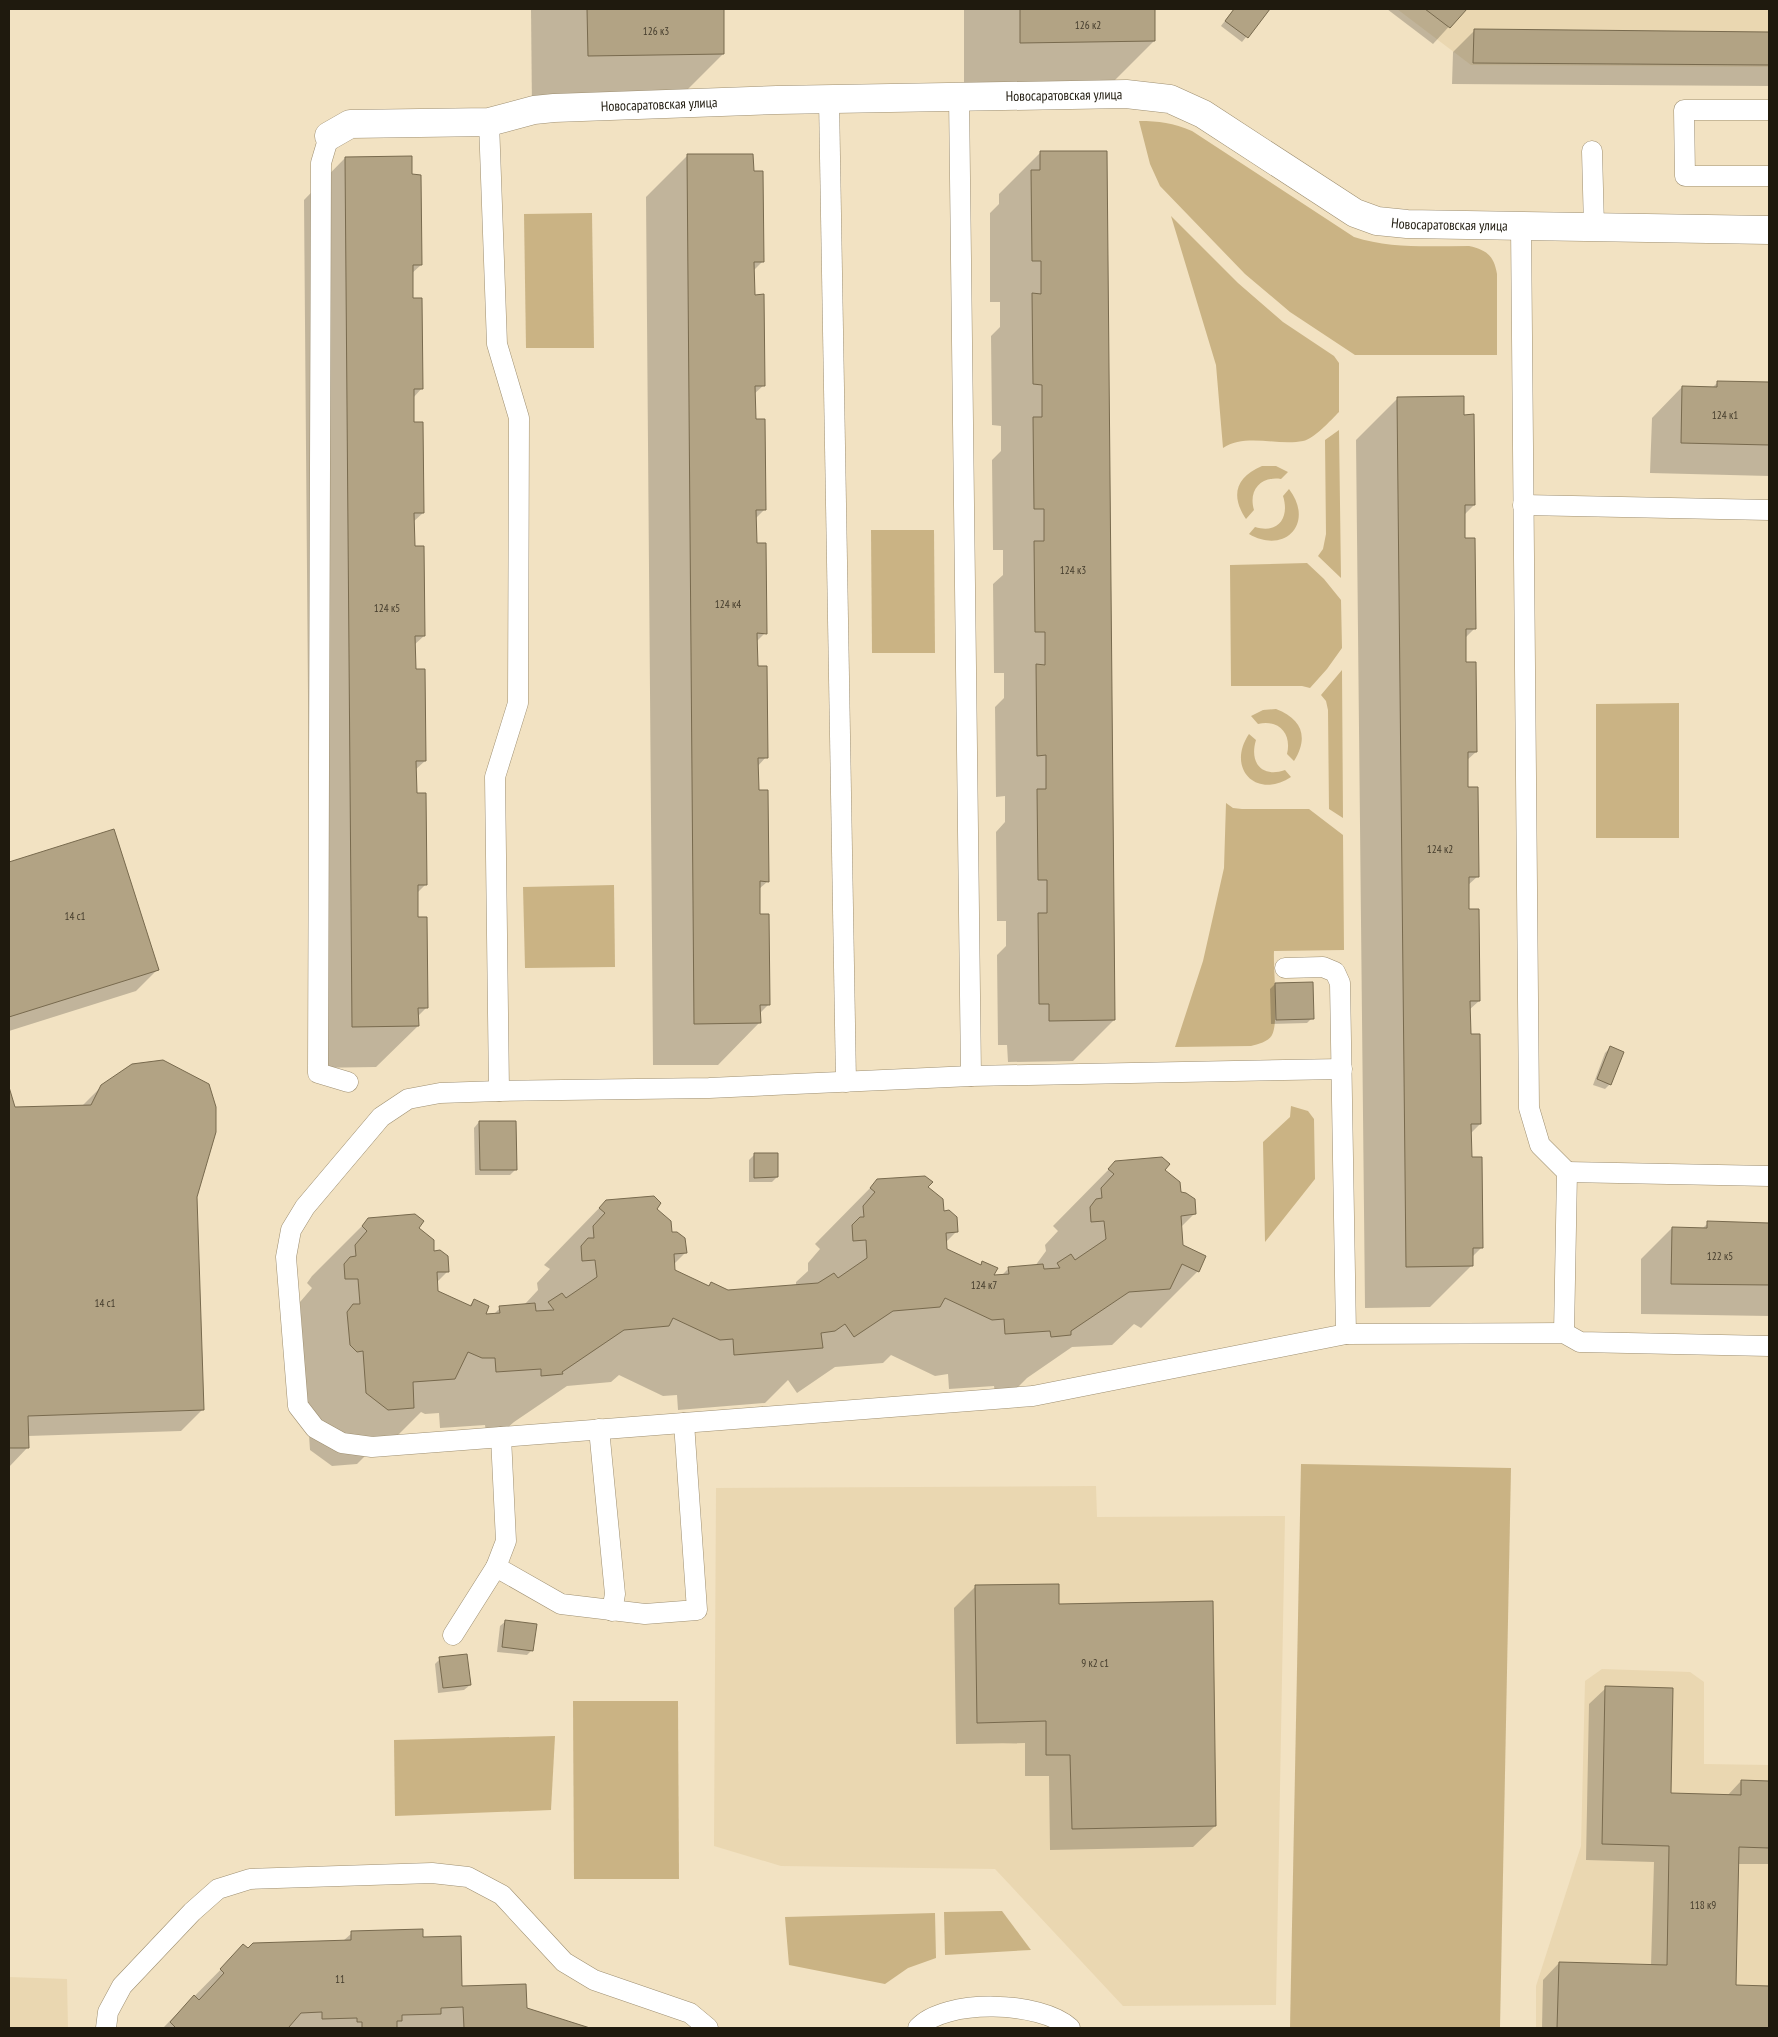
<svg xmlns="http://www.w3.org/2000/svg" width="1778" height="2037" viewBox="0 0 1778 2037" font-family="'PT Sans Narrow',sans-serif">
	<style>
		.built { fill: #ead7b1 }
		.green { fill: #cab384 }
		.shadow { fill: #0003 }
		.building { fill: #b2a384; stroke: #786a4e }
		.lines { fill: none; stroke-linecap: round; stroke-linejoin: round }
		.lane-casing { stroke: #9e8f71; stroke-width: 21 }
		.street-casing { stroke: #9e8f71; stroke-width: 29 }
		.lane { stroke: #fff; stroke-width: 20 }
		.street { stroke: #fff; stroke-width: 28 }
		.labels { text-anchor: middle; stroke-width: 5; stroke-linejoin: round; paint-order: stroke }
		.number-label { font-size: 11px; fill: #443c2c }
		.street-label { font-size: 14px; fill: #1f1a0e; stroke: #fdf0d6 }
	</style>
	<rect width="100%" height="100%" fill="#f2e2c2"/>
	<g class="built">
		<path d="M1397,9H1769V67L1471,65Z"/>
		<path d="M1096,1486L1097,1517L1285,1516L1276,2005L1123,2006L995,1869L781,1866L714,1846L716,1488Z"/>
		<path d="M1602,1669L1690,1672L1704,1682V1764L1769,1765V2028H1536V1986L1581,1846L1585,1681Z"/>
		<path d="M9,1977L67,1979L68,2028H9Z"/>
	</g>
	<g class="green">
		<path d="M1139,121C1159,121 1173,123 1192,131L1354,237C1391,249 1430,246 1469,246C1487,250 1494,256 1497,274V355H1355L1290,312L1245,274L1160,186L1150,164Z"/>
		<path d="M592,213L594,348H526L524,214Z"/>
		<path d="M1171,216L1238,283L1283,322L1334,356L1339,363V412C1331,420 1314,439 1303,441C1278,446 1245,433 1223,448L1216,365Z"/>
		<path d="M1339,430L1341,578L1318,556L1323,549L1326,534L1325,440Z"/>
		<path d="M1262,466H1276L1288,472L1281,479C1261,476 1248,490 1254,510L1246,519C1230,495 1236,477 1262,466Z"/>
		<path d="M1289,489C1315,523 1285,555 1249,534L1255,527C1278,534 1290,518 1283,496Z"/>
		<path d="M871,530H934L935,653H872Z"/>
		<path d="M1307,563L1324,579L1341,600L1342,648L1327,669L1310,688L1302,686H1231L1230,565Z"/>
		<path d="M1342,670L1343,818L1329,809L1328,710L1326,701L1321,695Z"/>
		<path d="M1679,703V838H1596V704Z"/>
		<path d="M1276,709C1302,719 1309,737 1294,761L1287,754C1292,734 1279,719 1258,724L1251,716L1263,710Z"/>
		<path d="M1249,734L1256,740C1249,763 1262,778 1285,770L1291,777C1256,800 1226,768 1249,734Z"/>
		<path d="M1226,803L1233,808L1242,809H1309L1343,835L1344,950L1274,951C1273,968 1279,1023 1272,1035C1268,1042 1258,1044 1251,1046L1175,1047L1203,961L1224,868Z"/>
		<path d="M614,885L615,967L525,968L523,887Z"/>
		<path d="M1291,1106L1308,1111L1314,1119L1315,1179L1265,1242L1263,1142L1290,1117Z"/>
		<path d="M1301,1464L1511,1468L1500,2028H1290Z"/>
		<path d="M573,1701H678L679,1879H574Z"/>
		<path d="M555,1736L551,1810L395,1816L394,1740Z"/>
		<path d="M1002,1911L1031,1950L945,1955L944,1912Z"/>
		<path d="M935,1913L936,1958L908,1968L885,1984L789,1965L785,1917Z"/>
	</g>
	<g class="shadow">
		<path d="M531,9H722L723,54L667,110L532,111Z"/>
		<path d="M964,9H1154V41L1098,97L964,98Z"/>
		<path d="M1234,9H1269L1242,42L1221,26Z"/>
		<path d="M1387,9H1465L1433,44Z"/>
		<path d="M1475,30L1769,33V86L1452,84L1453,52Z"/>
		<path d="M1040,153L1114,1020L1073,1061L1008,1062L1007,1045H998L997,955L1006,946V921H997L996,832L1005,822V796L996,797L995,707L1004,698V673H994L993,584L1003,575V550H993L992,460L1001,451V426L992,425L991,336L1000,327V302H990V213L999,204V194Z"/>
		<path d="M687,156L763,261L753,271L754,296L764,385L754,394L755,420L765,509L755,519V544L765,633L756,642V667L766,757L757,767V791L768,881L758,890L759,915L769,1004L759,1014V1023L718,1065H653L646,197Z"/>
		<path d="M345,158L421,265L411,274L412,299L422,388L413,398V423L423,513L413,522L414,547L424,636L414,645L415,670L425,761L415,770L416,795L426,884L416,894L417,918L427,1007L417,1017L418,1026L376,1067L311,1068L304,200Z"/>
		<path d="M1718,382L1769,383V476L1650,473L1652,418L1682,387L1712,388Z"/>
		<path d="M1397,399L1463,416L1474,505L1464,515V539L1475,628L1465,638V664L1476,752L1466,761L1467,788L1478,876L1467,886L1468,911L1479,1001L1469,1010V1035L1480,1124L1470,1134V1159L1481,1248L1472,1257V1265L1430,1307L1365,1308L1356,440Z"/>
		<path d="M114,830L158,969L136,991L9,1031V863Z"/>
		<path d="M1275,984L1312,1018L1307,1023L1271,1024L1270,989Z"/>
		<path d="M1610,1048V1084L1605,1089L1593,1085L1605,1053Z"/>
		<path d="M102,1086L203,1409L181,1431L28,1436V1447L9,1467V1091L14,1108L81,1107Z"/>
		<path d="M479,1122L515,1170L510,1175H475L474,1128Z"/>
		<path d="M754,1155L777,1177L772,1182H749V1160Z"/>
		<path d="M1116,1162L1163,1170L1194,1214L1181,1227L1182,1246L1204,1257L1198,1271L1141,1328L1134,1324L1112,1345L1072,1347L1027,1378L1014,1391L995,1393L994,1386L949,1389L948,1374L935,1376L891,1355L883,1363L835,1367L797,1393L788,1380L765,1403L678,1410L677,1395L663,1396L619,1375L611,1382L567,1386L514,1422L505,1430L486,1432L485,1425L440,1428L439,1413L425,1414L421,1412L398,1435L385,1436L357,1464L332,1466L310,1450L300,1302L312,1288L307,1283L312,1276L369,1219L417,1228L448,1271L436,1283L437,1292L468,1307L474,1301L484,1315H493L500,1308L525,1304L538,1290L537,1283L550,1269L544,1265L606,1201L655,1209L685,1253L673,1265L674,1271L708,1287L712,1283L728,1291L796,1286V1282L808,1271V1263L820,1249L815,1244L878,1180L926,1188L956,1232L945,1243L946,1250L980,1266L983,1263L992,1277L1001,1276L1009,1268L1035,1266L1046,1251L1045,1245L1058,1231L1053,1226Z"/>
		<path d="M1708,1223L1769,1224V1316L1641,1314V1259L1672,1228L1702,1229Z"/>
		<path d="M975,1587L1215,1826L1193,1847L1050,1850L1049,1776H1025V1743L956,1744L954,1608Z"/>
		<path d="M506,1621L532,1650L527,1655L497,1652L500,1626Z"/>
		<path d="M440,1659L470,1685L464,1690L438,1693L435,1664Z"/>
		<path d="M1606,1688L1669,1794L1727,1796L1741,1781L1769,1782V1864H1738L1735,1986L1769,1987V2028H1542L1543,1980L1559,1963L1651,1966L1654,1862L1586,1860L1589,1704Z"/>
		<path d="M352,1933L422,1939L461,1988L586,2028H163L244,1946L248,1949L343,1941Z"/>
	</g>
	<g class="building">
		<path d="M587,9H724V54L588,56Z"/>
		<path d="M1020,9H1155V41L1020,43Z"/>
		<path d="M1234,9H1270L1248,38L1225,21Z"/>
		<path d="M1425,9H1467L1450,28Z"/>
		<path d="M1474,29L1769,32V65L1473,63Z"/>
		<path d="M1040,151H1107L1115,1020L1049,1021V1004H1039L1038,913H1047V880H1038L1037,789H1046V755L1037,756L1036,664L1045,665V632H1035L1034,541H1044V509H1034L1033,417H1042V385L1033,384L1032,293L1041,294V261H1032L1031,170H1040Z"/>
		<path d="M687,154H753L754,171H763L764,262H754L755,295L764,294L765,386H755L756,419H765L766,510H756L757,543H766L767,634L757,633L758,666H767L768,758H758L759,790H768L769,882L760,881V914H769L770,1005H760L761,1023L694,1024Z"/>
		<path d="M412,156V174L421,175L422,265H413V298H422L423,389H414V422H423L424,513H414L415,546H424L425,636H415L416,669H425L426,761H416L417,793H426L427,885H418V917H427L428,1008H418L419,1026L352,1027L345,157Z"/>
		<path d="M1717,381L1769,382V445L1681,443L1682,386L1717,387Z"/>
		<path d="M1464,396V415L1474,414L1475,505H1465V538H1475L1476,629H1466V662H1476L1477,752H1468V787H1478L1479,877H1469V909H1479L1480,1001H1470L1471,1034H1480L1481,1124H1471L1472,1157H1482L1483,1248H1473V1266L1406,1267L1397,397Z"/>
		<path d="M114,829L159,970L9,1017V862Z"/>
		<path d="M1313,982L1314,1019L1276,1020L1275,983Z"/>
		<path d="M1610,1046L1624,1052L1611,1085L1597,1079Z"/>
		<path d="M163,1060L209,1084L216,1107V1132L197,1197L204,1410L28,1416L29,1448H9V1087L15,1107L91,1105L101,1085L132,1064Z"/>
		<path d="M479,1121H516L517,1170H480Z"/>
		<path d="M754,1153H778V1177L754,1178Z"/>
		<path d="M1162,1157L1170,1164L1165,1170L1180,1182L1181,1192L1186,1193L1195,1199L1196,1214L1181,1216L1183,1245L1206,1256L1199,1272L1182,1264L1170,1289L1129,1292L1071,1331V1335L1051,1337L1050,1331L1005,1334L1004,1319L992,1320L945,1298L940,1307L893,1311L854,1337L845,1324L835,1331L821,1333L823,1348L734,1355L733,1339L720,1340L673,1318L669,1326L624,1330L562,1372L563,1374L541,1376V1369L496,1372L495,1358H482L468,1352L455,1379L413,1382L414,1408L388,1410L366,1393L363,1351L357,1352L350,1345L347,1312L353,1304H360L358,1279H345L344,1264L350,1257L356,1256L355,1245L367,1231L362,1226L368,1218L415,1214L424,1221L419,1228L434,1240V1251L440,1250L448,1256L449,1272H437L438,1291L471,1306L474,1299L489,1306L486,1314L500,1313L499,1306L535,1303L536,1311L554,1310L548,1302L562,1293L566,1298L597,1277L595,1260L582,1261L581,1246L588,1238H594L593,1226L605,1213L599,1208L606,1200L654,1196L661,1203L657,1209L671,1221L672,1232H677L685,1238L687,1253L674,1254L675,1270L709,1286L711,1282L728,1290L818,1283L834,1273L838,1278L867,1258L866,1240L853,1241L852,1225L860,1217H864L863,1206L875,1192L870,1188L877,1179L925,1176L933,1182L928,1187L943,1199L944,1211L949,1210L957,1217L958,1232L946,1233L947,1249L981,1265L982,1261L998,1268L994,1275L1009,1274L1008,1267L1043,1264L1044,1269L1060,1268L1057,1263L1071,1254L1075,1260L1106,1239L1104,1221L1091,1222L1090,1207L1096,1199L1102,1198L1101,1188L1114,1174L1108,1169L1115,1161Z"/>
		<path d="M1707,1221L1769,1223V1285L1671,1284L1672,1227L1707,1228Z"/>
		<path d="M1059,1584V1604L1213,1601L1216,1826L1072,1829L1070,1755H1046V1721L977,1723L975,1585Z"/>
		<path d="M505,1620L537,1624L533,1651L502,1647Z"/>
		<path d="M467,1654L471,1685L443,1688L439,1657Z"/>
		<path d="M1605,1686L1673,1688L1671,1793L1741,1795V1780L1769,1781V1848L1739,1847L1736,1985L1769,1986V2028H1557L1559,1962L1667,1965L1669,1846L1602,1844Z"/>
		<path d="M423,1929V1937L461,1936L462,1986L526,1984L527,2008L590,2028H464L463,2007L441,2008V2014L402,2015V2021H397V2028H362V2022H357V2018L322,2019V2012L301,2013L289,2027L290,2028H174L175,2027L170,2022L194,1995L199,2000L224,1973L220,1969L243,1944L248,1948L253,1943L351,1940V1931Z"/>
	</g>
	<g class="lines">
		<g class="lane-casing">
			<g id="lane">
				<path d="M959,96L971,1076"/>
				<path d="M829,99L846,1082"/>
				<path d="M1769,110H1684L1685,176H1769"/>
				<path d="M489,122L497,344L519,418L518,703L495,777L499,1091"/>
				<path d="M329,136L321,163L318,1073L348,1082"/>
				<path d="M1592,151L1594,227"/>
				<path d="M1521,226L1529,1108L1540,1145L1567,1172L1564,1333"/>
				<path d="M1523,505L1769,510"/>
				<path d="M1285,968L1323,967L1335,972L1340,983L1346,1334"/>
				<path d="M1342,1069L971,1076L709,1088L499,1091L440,1093L408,1099L381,1117L305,1207L291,1230L286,1257L298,1406L315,1428L342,1443L372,1447L1033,1396L1346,1334L1564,1333L1580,1342L1769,1346"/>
				<path d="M1567,1172L1769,1176"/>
				<path d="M599,1429L615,1594L612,1611"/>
				<path d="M496,1567L561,1604L645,1614L697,1610L684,1423"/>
				<path d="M453,1635L496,1567L506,1541L501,1437"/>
				<path d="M106,2028L108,2012L122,1986L192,1912L218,1889L250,1879L432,1873L468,1877L502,1895L564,1962L594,1980L690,2013L708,2028"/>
				<path d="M918,2028C945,1998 1041,2001 1070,2028"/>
			</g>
		</g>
		<g class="street-casing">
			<g id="street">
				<path id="s1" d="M329,136L350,124L489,122L534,110L554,108L777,100L1126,94L1170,99L1203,114L1355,213L1377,221L1407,224L1769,230"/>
			</g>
		</g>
		<use href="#lane" class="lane"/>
		<use href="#street" class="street"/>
	</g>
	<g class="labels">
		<g class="number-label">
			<text x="1088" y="29">126 к2</text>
			<text x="656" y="35">126 к3</text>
			<text x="1725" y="419">124 к1</text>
			<text x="1073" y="574">124 к3</text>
			<text x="728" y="608">124 к4</text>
			<text x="387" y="612">124 к5</text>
			<text x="1440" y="853">124 к2</text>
			<text x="75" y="920">14 с1</text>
			<text x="1720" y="1260">122 к5</text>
			<text x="984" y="1289">124 к7</text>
			<text x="105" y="1307">14 с1</text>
			<text x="1095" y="1667">9 к2 с1</text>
			<text x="1703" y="1909">118 к9</text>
			<text x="340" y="1983">11</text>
		</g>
		<g class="street-label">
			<text dy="5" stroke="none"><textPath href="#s1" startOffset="740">Новосаратовская улица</textPath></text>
			<text dy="5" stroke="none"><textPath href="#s1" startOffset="335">Новосаратовская улица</textPath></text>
			<text dy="5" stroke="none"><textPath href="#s1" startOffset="1160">Новосаратовская улица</textPath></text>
		</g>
	</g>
	<rect width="1778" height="2037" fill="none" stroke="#1f1a0e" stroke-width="20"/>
</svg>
